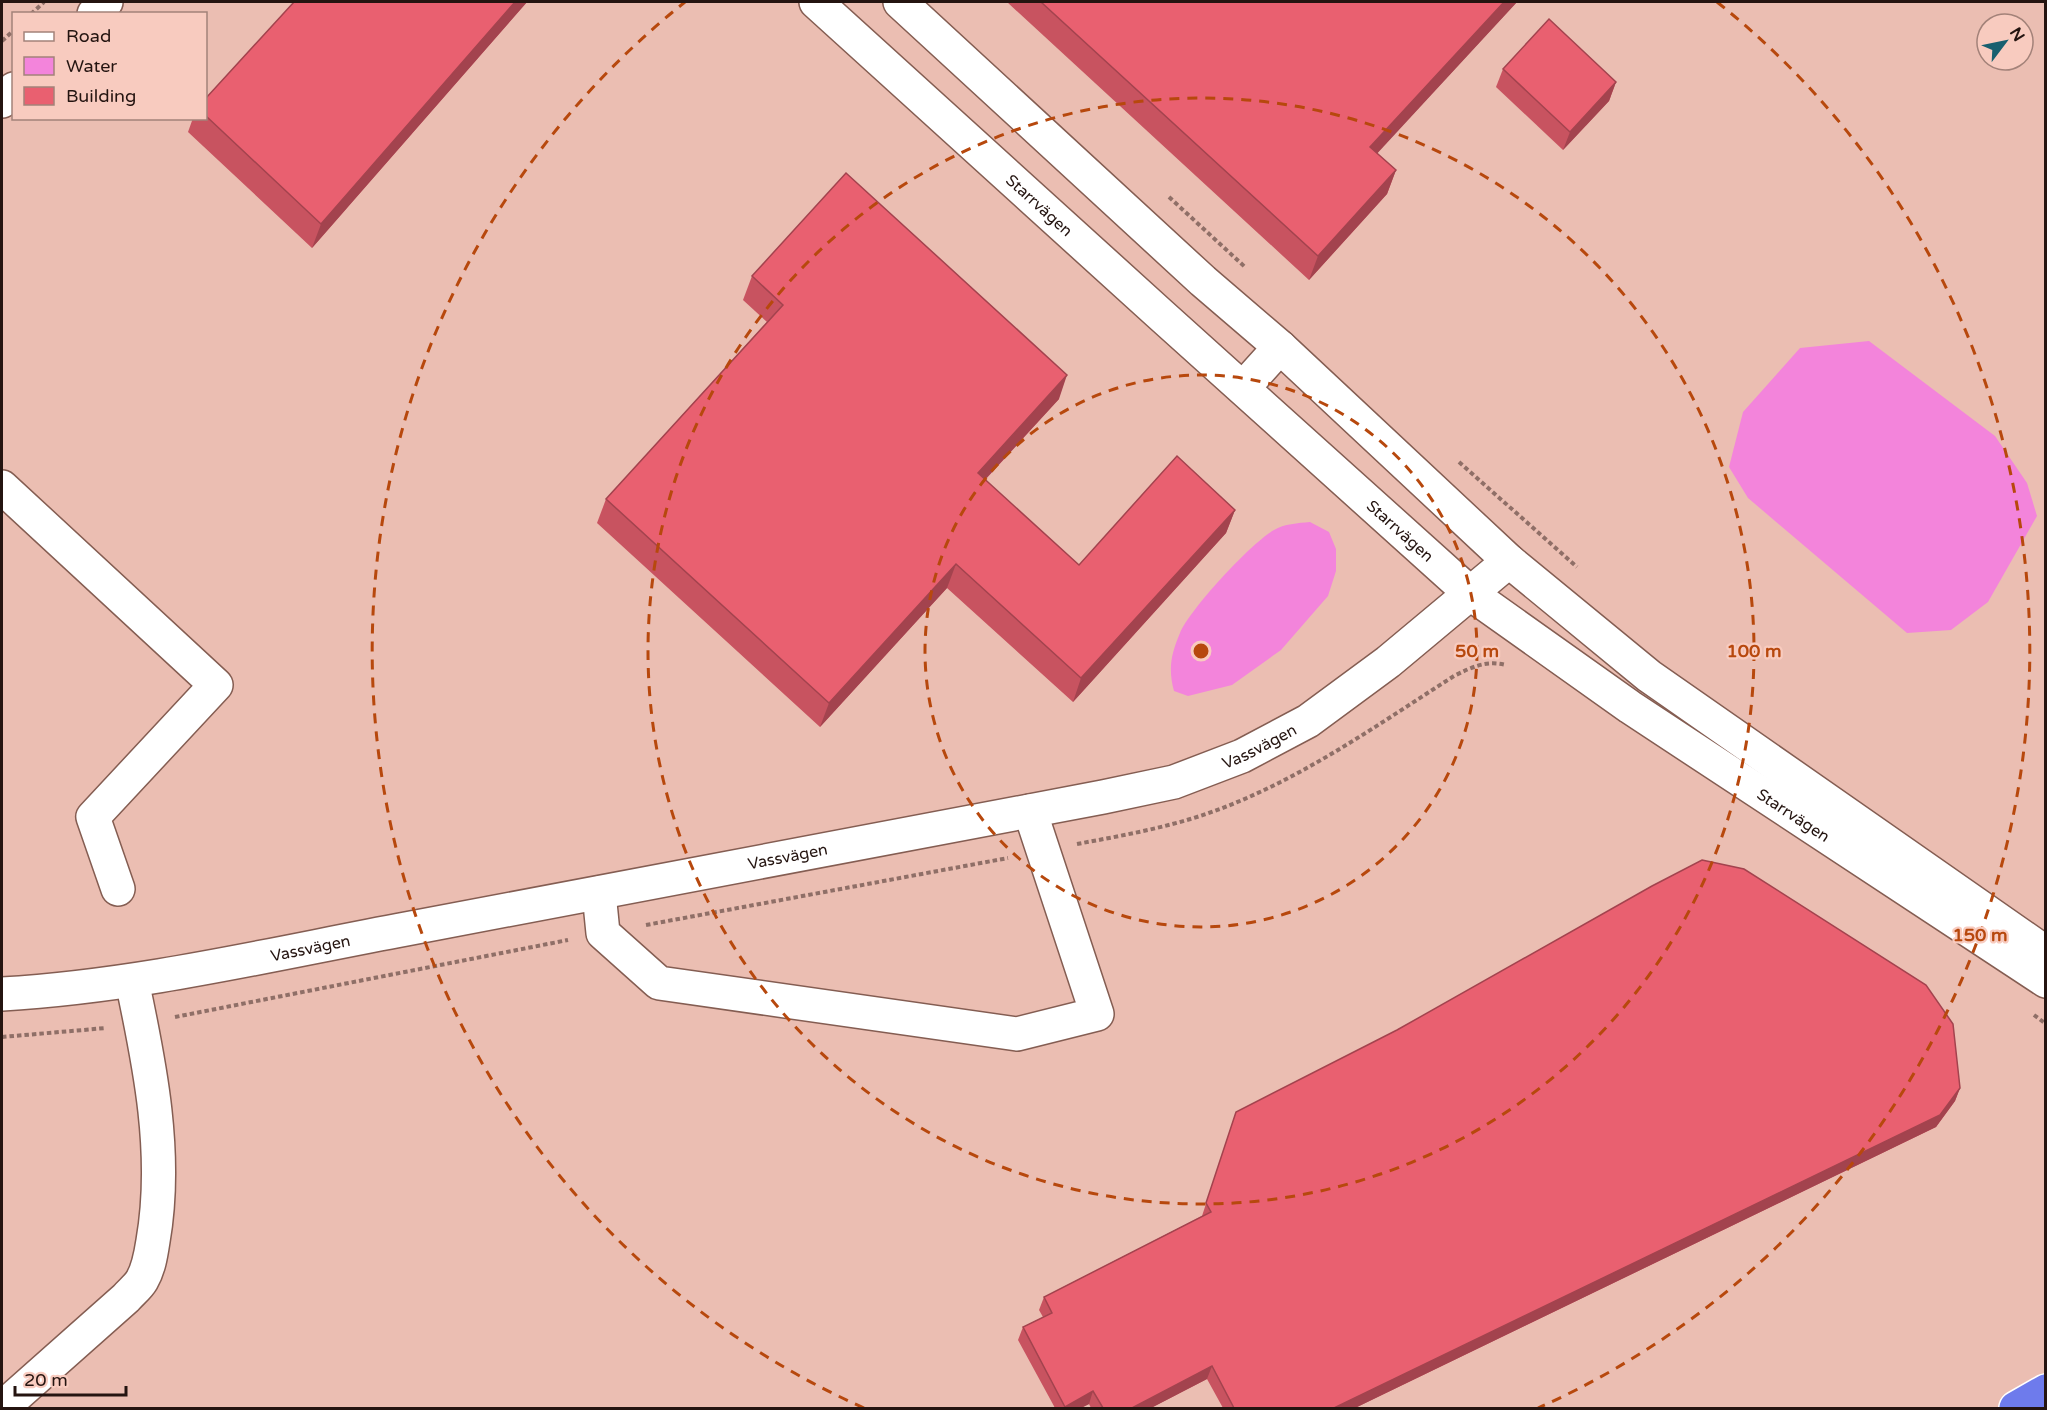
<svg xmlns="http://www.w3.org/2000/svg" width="2047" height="1410" viewBox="0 0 2047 1410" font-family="'Varela Round',sans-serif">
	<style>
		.water { fill: #f384db }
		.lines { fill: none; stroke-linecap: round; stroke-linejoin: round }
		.minor-casing { stroke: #845d52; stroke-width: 36 }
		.highway-casing { stroke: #fff; stroke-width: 36 }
		.path { stroke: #8f6f67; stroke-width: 4; stroke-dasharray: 4.5 3; stroke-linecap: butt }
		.minor { stroke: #fff; stroke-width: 33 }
		.highway { stroke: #6e7bec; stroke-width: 33 }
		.wall { fill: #c85360 }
		.shaded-wall { fill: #a3434e }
		.building { fill: #e96070; stroke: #a3434e; stroke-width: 1.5 }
		.ring { fill: none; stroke: #b7480d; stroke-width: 3; stroke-dasharray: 10 8 }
		.labels { text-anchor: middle; stroke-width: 4.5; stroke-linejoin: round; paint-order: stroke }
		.street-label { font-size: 16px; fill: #241410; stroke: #f8cbbf }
		.centre { fill: #b7480d; stroke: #f8cbbf; stroke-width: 3 }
		.ring-label { font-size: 18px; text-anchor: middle; font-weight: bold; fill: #b7480d; stroke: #f8cbbf; stroke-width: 4.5; stroke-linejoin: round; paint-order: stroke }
	</style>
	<rect width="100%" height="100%" fill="#ebbeb2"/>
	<g class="water">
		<path d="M1869,341L1995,436L2027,483L2037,516L1988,602L1951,630L1907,633L1748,498L1729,467L1743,412L1800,348Z"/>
		<path d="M1310,522L1329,532L1336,549V571L1328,596L1281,650L1232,685L1188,696L1174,691C1168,669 1171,654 1180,633C1190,609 1252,542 1274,530C1284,524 1298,523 1310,522Z"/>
	</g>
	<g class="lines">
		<g class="minor-casing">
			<g id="minor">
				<path id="s1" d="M816,2L1161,315L1471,594L1630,707L2046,981"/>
				<path d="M900,2L1203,281L1280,347L1509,561L1649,676L2046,953"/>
				<path d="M94,14L106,2"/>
				<path d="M2,101L14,89"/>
				<path d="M1243,388L1280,347"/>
				<path d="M2,487L216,685L93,817L118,889"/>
				<path d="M599,893L603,933L659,983L1017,1034L1097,1014L1030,811"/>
				<path id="s2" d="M2,994C139,986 272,954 406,929C639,885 871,839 1103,797L1174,782L1242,756L1308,721L1388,662L1509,561"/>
				<path d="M2,1408L126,1298C131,1292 138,1287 142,1280C149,1268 151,1254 153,1241C168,1155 150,1065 132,981"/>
			</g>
		</g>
		<g class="highway-casing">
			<path id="highway" d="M2016,1408L2046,1391"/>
		</g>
		<g class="path">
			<path d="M31,14L44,2"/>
			<path d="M2,41L14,30"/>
			<path d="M1169,197L1245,267"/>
			<path d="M1459,462L1577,567"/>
			<path d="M1077,844C1120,836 1165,828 1206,814C1296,783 1374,727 1454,676C1472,667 1486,660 1506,665"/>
			<path d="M646,925L1008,858"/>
			<path d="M2034,1015L2046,1024"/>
			<path d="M175,1017L568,940"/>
			<path d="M2,1037L106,1028"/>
		</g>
		<use href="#minor" class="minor"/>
		<use href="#highway" class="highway"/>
	</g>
	<g class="wall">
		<path d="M294,2H527L312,248L188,132L193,118H206V98Z"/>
		<path d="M1007,2H1517L1377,153L1396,170L1387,194L1309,280Z"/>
		<path d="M1503,69L1616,82L1609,101L1563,150L1496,87Z"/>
		<path d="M752,276L1059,399L985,480L1079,565L1235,510L1226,533L1073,702L947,588L820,727L597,523L606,499L767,322L743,300Z"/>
		<path d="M1960,1088L1955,1101L1936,1127L1355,1408H1223L1207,1379L1151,1408H1091L1089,1404L1081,1408H1055L1018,1340L1023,1327L1043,1317L1039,1310L1044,1297L1202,1216L1236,1112Z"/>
	</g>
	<g class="shaded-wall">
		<path d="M515,2H527L312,248L321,224Z"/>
		<path d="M1504,2H1517L1361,171L1370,147Z"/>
		<path d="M1616,82L1609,101L1563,150L1570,132Z"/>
		<path d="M1396,170L1387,194L1309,280L1318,256Z"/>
		<path d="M1067,375L1059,399L969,497L978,473Z"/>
		<path d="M1235,510L1226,533L1073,702L1081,678Z"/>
		<path d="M956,564L947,588L820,727L829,703Z"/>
		<path d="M1960,1088L1955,1101L1936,1127L1355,1408H1334Z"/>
		<path d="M1212,1366L1207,1379L1151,1408H1132Z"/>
		<path d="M1093,1391L1089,1404L1081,1408H1064L1065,1407Z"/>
	</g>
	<g class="building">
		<path d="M294,2H515L321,224L206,116V98Z"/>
		<path d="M1041,2H1504L1370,147L1396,170L1318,256Z"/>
		<path d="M1549,19L1616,82L1570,132L1503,69Z"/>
		<path d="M846,173L1067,375L978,473L1079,565L1177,456L1235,510L1081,678L956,564L829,703L606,499L783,305L752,276Z"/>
		<path d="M1702,860L1744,869L1926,985L1953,1024L1960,1088L1940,1115L1334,1408H1234L1212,1366L1132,1408H1103L1093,1391L1065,1407L1023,1327L1052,1313L1044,1297L1211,1212L1206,1203L1236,1112L1397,1030L1652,886Z"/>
	</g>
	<g class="ring">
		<circle cx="1201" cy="651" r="276"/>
		<circle cx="1201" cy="651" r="553"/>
		<path d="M864 1408A829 829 0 0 1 685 2M1717 2A829 829 0 0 1 1538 1408"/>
	</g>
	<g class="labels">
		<g class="street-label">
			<text dy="6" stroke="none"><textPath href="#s1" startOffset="302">Starrvägen</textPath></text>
			<text dy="6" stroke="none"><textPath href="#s1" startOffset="788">Starrvägen</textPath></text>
			<text dy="6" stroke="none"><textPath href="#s2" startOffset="1284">Vassvägen</textPath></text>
			<text dy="6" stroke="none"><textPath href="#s1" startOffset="1274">Starrvägen</textPath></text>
			<text dy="6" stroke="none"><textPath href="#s2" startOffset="798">Vassvägen</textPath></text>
			<text dy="6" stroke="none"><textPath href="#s2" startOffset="312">Vassvägen</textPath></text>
		</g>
	</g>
	<circle cx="1201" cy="651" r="9" class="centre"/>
	<g class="ring-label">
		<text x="1477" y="657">50 m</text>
		<text x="1754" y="657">100 m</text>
		<text x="1980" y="941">150 m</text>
	</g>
	<rect width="2047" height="1410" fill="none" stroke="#241410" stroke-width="6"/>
	<rect x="12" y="12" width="195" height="108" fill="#f8cbbf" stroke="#a38279" stroke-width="1.5"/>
	<rect x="24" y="32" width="30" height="9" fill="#ffffff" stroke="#a38279" stroke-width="1.5"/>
	<text x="66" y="42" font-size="18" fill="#241410">Road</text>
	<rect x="24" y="57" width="30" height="18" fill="#f384db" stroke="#a38279" stroke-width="1.5"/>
	<text x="66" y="72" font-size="18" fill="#241410">Water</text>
	<rect x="24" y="87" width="30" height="18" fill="#e96070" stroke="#a38279" stroke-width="1.5"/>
	<text x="66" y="102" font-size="18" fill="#241410">Building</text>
	<g transform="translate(2005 42) rotate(58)"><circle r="28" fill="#f8cbbf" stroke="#a38279" stroke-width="1.5"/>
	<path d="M0-4.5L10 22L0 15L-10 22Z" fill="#175f6f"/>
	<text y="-9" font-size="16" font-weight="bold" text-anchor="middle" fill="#241410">N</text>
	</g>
	<path d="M15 1386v9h111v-9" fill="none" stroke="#241410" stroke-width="3"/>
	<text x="24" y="1386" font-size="18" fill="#241410" stroke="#f8cbbf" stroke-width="4.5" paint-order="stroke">20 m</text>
</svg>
